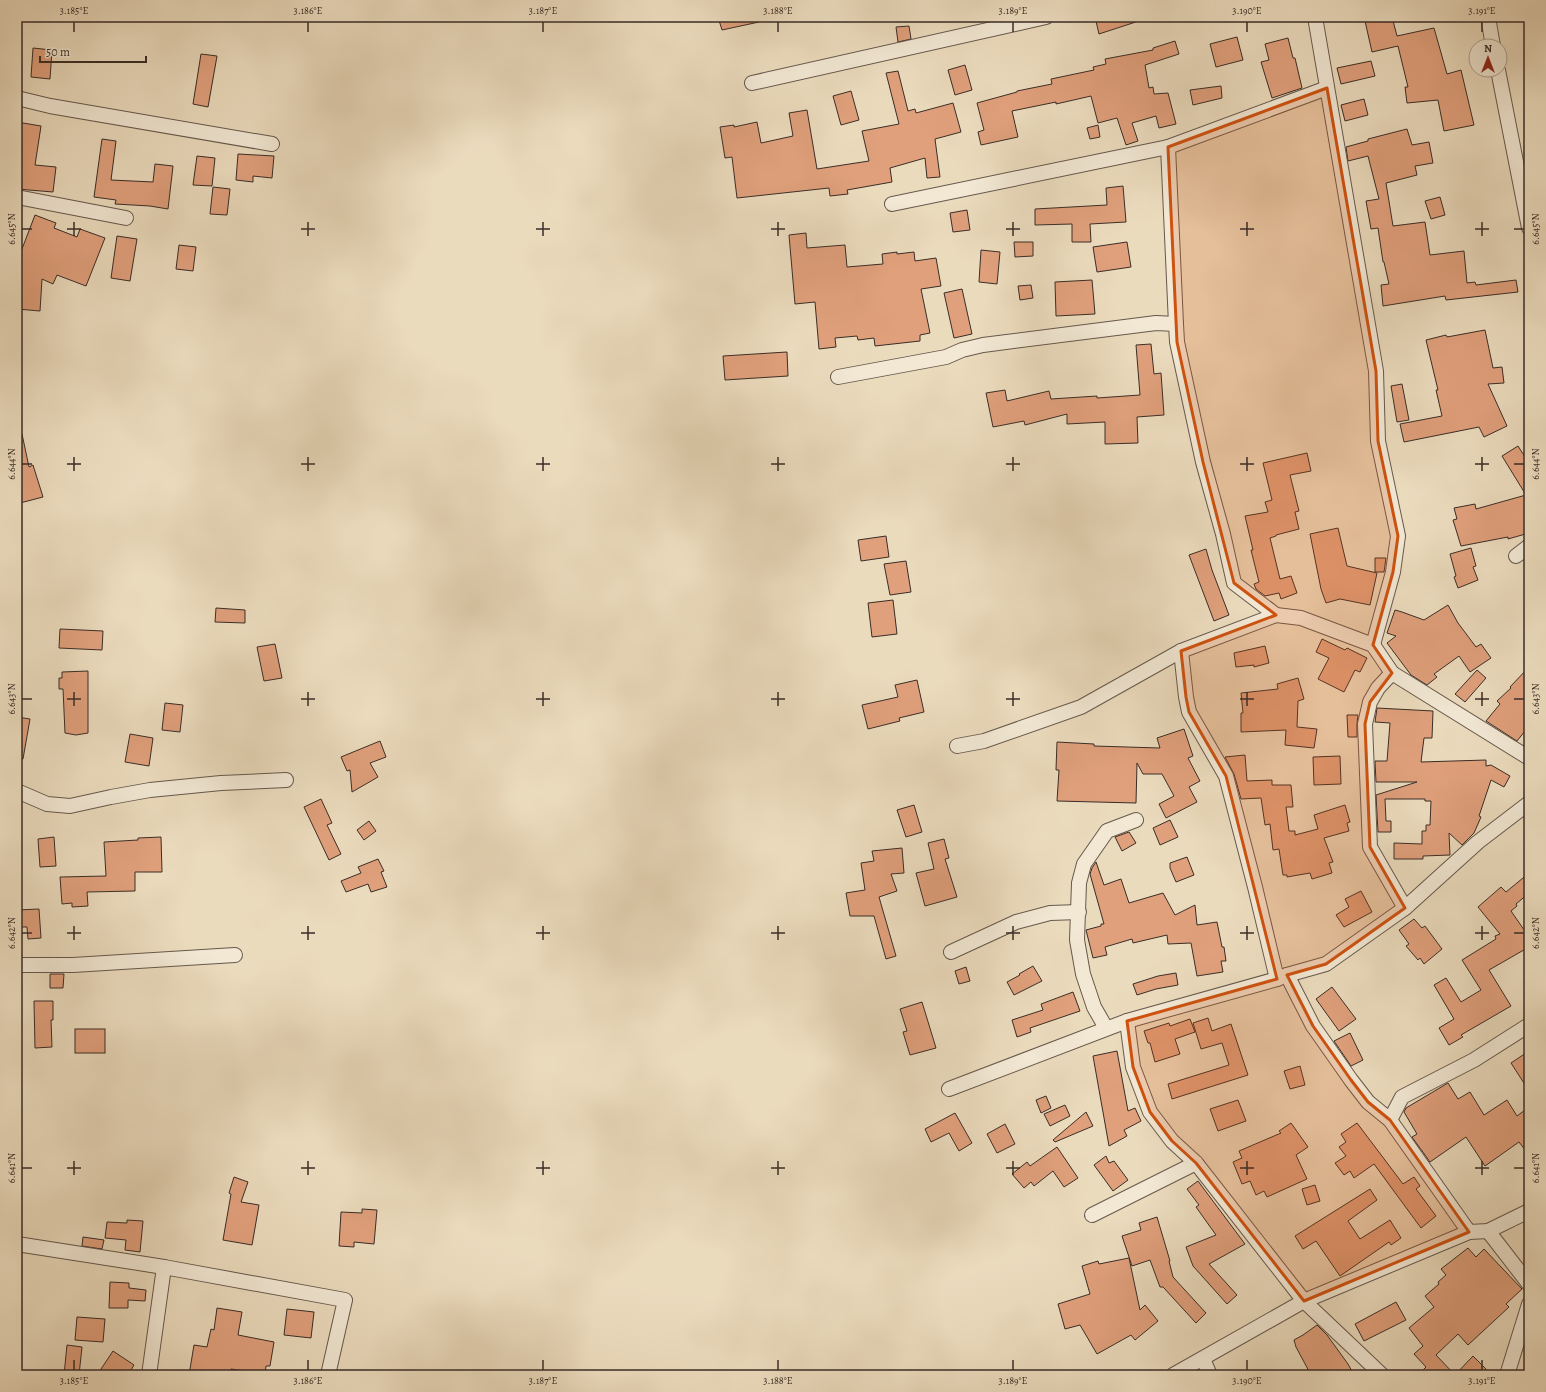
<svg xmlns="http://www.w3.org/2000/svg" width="1546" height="1392" viewBox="0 0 1546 1392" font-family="Alegreya,serif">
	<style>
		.building { fill: #e0a07c; stroke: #3a2d27 }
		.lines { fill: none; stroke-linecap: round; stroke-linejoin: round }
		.street-casing { stroke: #66584c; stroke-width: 16 }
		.street { stroke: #f2e8d4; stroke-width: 14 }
		.marked { fill: #ce5210; fill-opacity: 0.2; stroke: #ce5210; stroke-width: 3; stroke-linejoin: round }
		.ticks { fill: none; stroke: #3a2d27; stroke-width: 1.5 }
		.neatline { fill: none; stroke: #3a2d27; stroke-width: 1.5 }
		.ticks-label { font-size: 10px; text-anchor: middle; fill: #3a2d27 }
	</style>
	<rect width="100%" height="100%" fill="#ebdbbd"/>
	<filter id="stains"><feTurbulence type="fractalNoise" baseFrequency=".005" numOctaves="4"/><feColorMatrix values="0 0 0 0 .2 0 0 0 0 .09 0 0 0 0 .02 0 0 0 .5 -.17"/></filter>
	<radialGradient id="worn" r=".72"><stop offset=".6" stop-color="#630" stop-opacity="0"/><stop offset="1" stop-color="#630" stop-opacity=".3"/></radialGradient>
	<g class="building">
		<path d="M718,17H759V22L722,30Z"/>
		<path d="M1095,17H1144L1145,19L1099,34Z"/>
		<path d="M1384,17H1392L1397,36L1434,28L1447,74L1461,70L1474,125L1444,131L1438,100L1407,103L1405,87H1408L1398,46L1372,52L1365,21Z"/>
		<path d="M909,26L911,39L898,42L896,27Z"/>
		<path d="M1237,37L1243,60L1216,67L1210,44Z"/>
		<path d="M1288,38L1293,58H1295L1302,88L1272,98L1261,62L1269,60L1265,44Z"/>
		<path d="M1175,41L1179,54L1145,65L1149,88L1153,87L1154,94L1168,93L1176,124L1159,128L1156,116L1132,123L1138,141L1126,145L1117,118L1098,123L1091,96L1056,104V102L1012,111L1018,137L981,145L978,132L984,130L977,103L1017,92V91L1052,84L1051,79L1094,70L1093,67L1106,64L1105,59L1153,50V48Z"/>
		<path d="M33,48L52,50L50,79L31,77Z"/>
		<path d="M201,54L217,56L208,107L193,104Z"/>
		<path d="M1371,61L1375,76L1341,84L1337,68Z"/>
		<path d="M965,65L972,90L955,95L948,70Z"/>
		<path d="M898,71L908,111L915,109L916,113L953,103L961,132L935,139L940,177L927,178L925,158L890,168L892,182L847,190L848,194L830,196L829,188L737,198L732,157L725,158L720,127L734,125V127L757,122L761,143L793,136L789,113L807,110L817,169L869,161L862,131L899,124L886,73Z"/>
		<path d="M1221,86L1222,98L1193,105L1190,90Z"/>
		<path d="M851,91L859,120L841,125L833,96Z"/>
		<path d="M1364,99L1368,115L1345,121L1341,105Z"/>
		<path d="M17,122L41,126L35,165L56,167L53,192L17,189Z"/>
		<path d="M1098,125L1100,137L1090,139L1087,128Z"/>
		<path d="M1407,129L1412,145L1429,142L1433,163L1415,166L1417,175L1386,183L1393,226L1425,222L1430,255L1464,251L1467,283L1475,282L1476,285L1516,280L1518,292L1446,300L1445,296L1383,306L1381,285L1389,284L1384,262H1383L1378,228L1371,229L1366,201L1379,199L1368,156L1348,161L1346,147L1368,141V139Z"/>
		<path d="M102,139L116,141L111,180L153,182L155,164L173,166L168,209L150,206L115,204L116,200L94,197Z"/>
		<path d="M238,154L274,156L272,178L253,176V182L236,180Z"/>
		<path d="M197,156L215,158L212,186L193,185Z"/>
		<path d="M1123,186L1126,222L1090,224L1091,242H1072V224L1035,225V209L1107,205L1106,188Z"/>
		<path d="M213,187L230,189L227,215L210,214Z"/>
		<path d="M1440,197L1445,215L1431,219L1425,201Z"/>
		<path d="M967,210L970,230L953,232L950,213Z"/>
		<path d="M35,215L56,223L54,228L77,237L80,229L105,238L86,286L57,275L53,284L42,279L40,311L17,309V262Z"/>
		<path d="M806,233L807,248L845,245L847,267L883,264L882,254L897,252V254L914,252L915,261L936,258L941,286L921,289L930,333L920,335V341L875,346L874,338L858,340L857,336L835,338L836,347L819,349L815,302L795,304L789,235Z"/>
		<path d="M117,236L137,239L130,281L111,278Z"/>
		<path d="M1014,242H1033V256L1015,257Z"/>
		<path d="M1127,242L1131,267L1097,272L1093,247Z"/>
		<path d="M179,245L196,247L193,271L176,269Z"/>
		<path d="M981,250L1000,252L997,284L979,282Z"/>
		<path d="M1092,280L1095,314L1056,316L1055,282Z"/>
		<path d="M1031,285L1033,298L1020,300L1018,286Z"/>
		<path d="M962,289L972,334L954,338L944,293Z"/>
		<path d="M1485,330L1493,368L1502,367L1504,383L1488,384L1507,426L1484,437L1479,427L1404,442L1400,424L1442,416L1436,390H1438L1426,340L1446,335L1447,337Z"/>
		<path d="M1151,344L1154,374L1161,373L1164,415L1137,417L1138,443L1105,444V422L1067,424V414L1025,425L1024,421L993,427L986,393L1005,390L1007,401L1049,391L1051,399L1097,396V398L1140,395L1136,345Z"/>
		<path d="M787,352L788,376L725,380L723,356Z"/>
		<path d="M1402,384L1409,420L1397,422L1391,386Z"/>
		<path d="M22,434L29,467L33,465L43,497L20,503L17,493V435Z"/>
		<path d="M1518,446L1529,463V533L1508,539V537L1461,546L1453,520L1457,519L1454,508L1475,504L1476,509L1526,495L1502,456Z"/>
		<path d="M1307,453L1311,471L1290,475L1299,511L1295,512L1299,529L1276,535V536L1270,538L1280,579L1291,576L1297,593L1281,599L1279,593L1265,596L1256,589L1254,584L1259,582L1251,550H1253L1245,516L1268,512L1265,502L1272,500L1263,463Z"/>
		<path d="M1338,528L1347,566L1377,573L1370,605L1340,599L1326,603L1321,589L1310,534Z"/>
		<path d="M886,536L889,557L861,561L858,540Z"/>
		<path d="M1471,548L1476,566L1473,567L1478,580L1458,588L1454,577L1456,576L1450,554Z"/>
		<path d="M1206,549L1212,570L1229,615L1214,621L1189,555Z"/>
		<path d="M1375,558H1386L1384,572H1375Z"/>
		<path d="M906,561L911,592L890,595L884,564Z"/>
		<path d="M893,600L897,634L872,637L868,603Z"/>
		<path d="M1448,605L1458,623L1476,647L1481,644L1491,658L1470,672L1459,656L1434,674L1437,677L1427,685L1411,675L1387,643L1396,636L1387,633L1395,610L1402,612L1424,620Z"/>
		<path d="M216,608L245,610V623L215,622Z"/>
		<path d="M60,629L103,631L102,650L59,648Z"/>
		<path d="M1322,639L1345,650L1347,648L1367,658L1360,672L1355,670L1344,692L1318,679L1329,658L1316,652Z"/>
		<path d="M275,644L282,678L264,681L257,647Z"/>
		<path d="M1265,646L1269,663L1254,667V665L1236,667L1234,653Z"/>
		<path d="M1529,667V726L1517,741L1486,721L1500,704L1497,701L1511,688L1510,687Z"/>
		<path d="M1477,670L1486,678L1465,702L1455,694Z"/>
		<path d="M88,671V733L76,735L65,733L63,689H59V678H62V672Z"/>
		<path d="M1298,678L1304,699L1298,701L1297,727L1317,729L1314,748L1285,745L1286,730L1241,732V713H1243L1241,693L1278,689L1277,684Z"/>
		<path d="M917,680L924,712L899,718L900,721L868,729L862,705L898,697L895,685Z"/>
		<path d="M165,703L183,705L180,732L162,730Z"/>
		<path d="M1377,708L1433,711L1432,738H1424L1421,762L1486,760V766L1491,765L1510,776L1504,787L1491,780L1479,816L1481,817L1474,833L1462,845L1449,833L1450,855L1423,856V859H1394V843L1422,844V831H1426V825H1430L1431,801H1425V799H1385L1386,821H1391V832H1378L1376,795L1417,782H1376L1375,761H1387L1390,723L1375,722Z"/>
		<path d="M1347,715H1358L1357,724V737H1348Z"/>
		<path d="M17,717L30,719L23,759H17Z"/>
		<path d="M1184,729L1193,756L1188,758L1200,781L1189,787L1197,802L1166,818L1159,804L1174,796L1162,774H1143L1137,763L1136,803L1057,801L1059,770H1056L1057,742L1094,744V746L1160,748L1157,738Z"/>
		<path d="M130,734L153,738L149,766L125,762Z"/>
		<path d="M380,741L386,757L370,763L378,777L352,792L350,770L347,771L341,757Z"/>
		<path d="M1245,755L1247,781L1272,780V785H1291L1293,807H1286L1289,831H1295V835L1318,829L1314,815L1345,805L1350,822L1347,823L1349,831L1324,838L1333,862L1329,863L1332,873L1312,879L1310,873L1287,877V875H1283L1279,849L1273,850L1270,824L1265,825L1261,798L1241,799L1234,774L1225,757Z"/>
		<path d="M1340,756L1341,784L1314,785L1313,757Z"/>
		<path d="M321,799L332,823L327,825L341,854L329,860L304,807Z"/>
		<path d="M914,805L922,832L906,837L897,810Z"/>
		<path d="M1170,820L1178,837L1160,845L1153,828Z"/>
		<path d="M369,821L376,831L364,840L357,830Z"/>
		<path d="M1129,832L1136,843L1122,851L1115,837Z"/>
		<path d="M54,837L56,866L40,867L38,839Z"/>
		<path d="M161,837L162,872H135V891L87,892L88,906L72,907V903L62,904L60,877L106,876L104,842L138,840V838Z"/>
		<path d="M944,839L949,858L945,859L957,897L925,906L916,873L934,869L928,843Z"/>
		<path d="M902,848L904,873L891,874L897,891L879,897L896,956L886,959L874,916H850L846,893L865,890L861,863L874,861L872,851Z"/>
		<path d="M1187,857L1194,875L1176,882L1170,868V863Z"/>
		<path d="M378,859L384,871L381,872L387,887L371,892L368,884L346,892L341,881L361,873L358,867Z"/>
		<path d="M1096,862L1104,885L1121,879L1129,903L1163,893L1175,915L1195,905L1197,925L1217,922L1222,947H1224L1226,961H1221L1223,972L1197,976L1191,943L1168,944L1167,935L1133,943L1132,939L1105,947L1107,955L1093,958L1086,930L1101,926V924H1104L1090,874L1092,868Z"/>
		<path d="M1529,873V893L1516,904L1517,906L1511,911L1529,937V947L1489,970L1511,1006L1461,1035L1463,1037L1449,1045L1439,1028L1454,1019L1434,985L1446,978L1461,1002L1481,990L1462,960L1496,939L1495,936L1500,934L1478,907L1501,887L1506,892Z"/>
		<path d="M1361,891L1372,912L1344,927L1336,915L1349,907L1345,899Z"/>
		<path d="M39,909L41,938L28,939L27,927H17V910Z"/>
		<path d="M1414,919L1422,928L1425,926L1442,949L1424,964L1420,958L1418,960L1406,946L1409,944L1399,930Z"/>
		<path d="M1033,966L1042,981L1014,995L1007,982L1020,975L1019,974Z"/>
		<path d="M966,967L970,981L959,984L955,971Z"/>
		<path d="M1176,973L1178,985L1156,989L1137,995L1133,984L1158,976Z"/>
		<path d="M50,974H64L63,988H50Z"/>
		<path d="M1332,987L1356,1019L1339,1031L1316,999Z"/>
		<path d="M1073,992L1080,1011L1030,1028L1031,1032L1017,1037L1012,1020L1043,1010L1041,1004Z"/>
		<path d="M34,1001H53V1020H51L52,1047L35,1048Z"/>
		<path d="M922,1002L936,1048L910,1055L903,1032L907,1031L900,1009Z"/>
		<path d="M1208,1018L1212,1031L1231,1024L1248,1075L1172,1099L1168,1084L1229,1065L1222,1043L1201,1049L1193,1023Z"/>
		<path d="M1190,1019L1195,1032L1175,1039L1180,1054L1155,1062L1150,1043H1148L1144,1031L1169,1023L1170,1026Z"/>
		<rect x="75" y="1029" width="30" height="24"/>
		<path d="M1350,1033L1363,1060L1351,1066L1334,1041Z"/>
		<path d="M1117,1051L1128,1111L1135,1108L1141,1121L1124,1130L1127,1136L1109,1146L1093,1056Z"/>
		<path d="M1529,1051V1091L1511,1063Z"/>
		<path d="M1300,1066L1305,1085L1290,1089L1284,1071Z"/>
		<path d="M1448,1083L1458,1099L1470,1092L1484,1115L1507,1100L1517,1116L1529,1107V1155L1519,1142L1485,1166L1466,1137L1430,1162L1412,1137L1417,1134L1404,1112L1406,1108Z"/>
		<path d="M1046,1096L1051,1108L1041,1113L1036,1100Z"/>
		<path d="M1238,1100L1246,1121L1218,1131L1210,1109Z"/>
		<path d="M1065,1105L1070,1116L1050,1126L1044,1114Z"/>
		<path d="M1086,1112L1093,1126L1055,1142L1053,1140Z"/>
		<path d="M955,1113L972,1143L959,1151L949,1133L931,1142L925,1129Z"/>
		<path d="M1291,1123L1308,1147L1296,1155L1307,1179L1267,1197L1264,1191L1256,1195L1250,1181L1242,1184L1233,1162L1242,1158L1239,1151L1281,1133L1279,1131Z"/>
		<path d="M1357,1123L1403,1184L1414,1177L1420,1186L1416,1189L1436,1216L1421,1228L1374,1164L1354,1178L1350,1171L1344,1175L1335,1163L1346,1156L1339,1147L1346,1142L1341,1134Z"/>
		<path d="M1005,1124L1015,1144L997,1153L987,1134Z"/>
		<path d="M1057,1147L1078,1178L1064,1187L1053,1171L1034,1186L1031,1182L1024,1188L1012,1174L1027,1162L1030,1166Z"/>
		<path d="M1106,1156L1109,1163L1114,1161L1128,1180L1113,1191L1094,1165Z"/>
		<path d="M234,1177L248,1182L241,1202L259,1205L252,1245L223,1240L231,1194L229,1193Z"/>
		<path d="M1198,1181L1245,1244L1209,1264L1237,1295L1227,1304L1193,1266L1186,1247L1216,1235L1196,1207L1199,1205L1187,1189Z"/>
		<path d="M1315,1185L1320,1201L1307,1205L1302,1189Z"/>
		<path d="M1370,1189L1377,1200L1348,1221L1360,1239L1390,1220L1401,1238L1391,1245L1389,1242L1340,1276L1316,1241L1303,1249L1295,1236Z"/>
		<path d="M362,1209L377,1210L374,1244L354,1242V1247L339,1246L341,1212L362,1213Z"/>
		<path d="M1157,1217L1170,1261H1169L1173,1277L1206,1313L1196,1323L1163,1287H1160L1150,1260L1132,1266L1122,1236L1141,1230L1139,1223Z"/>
		<path d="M127,1220L143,1221L140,1252L125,1250L126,1240L105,1238L107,1222L127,1223Z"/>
		<path d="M83,1237L104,1240L102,1249L82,1246Z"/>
		<path d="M1468,1248L1476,1257L1484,1249L1522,1289L1506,1304L1509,1307L1468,1345L1458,1334L1436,1355L1455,1375L1473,1356L1492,1375H1418L1426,1367L1414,1354L1423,1346L1409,1328L1434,1307L1425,1296L1439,1284L1438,1282L1446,1275L1441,1269Z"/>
		<path d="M1129,1258L1140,1310L1145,1305L1158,1321L1135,1340L1131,1335L1097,1354L1080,1325L1065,1329L1058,1304L1090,1294L1082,1266L1098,1261L1099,1264Z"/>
		<path d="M110,1282L129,1283V1288L146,1290L145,1301L128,1300V1308H109Z"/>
		<path d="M1396,1302L1406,1320L1364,1341L1355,1324Z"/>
		<path d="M217,1308L242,1312L238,1335L274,1342L270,1366H266L265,1374L231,1369L230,1375H189L194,1345L207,1347L211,1329L214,1330Z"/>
		<path d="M287,1309L314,1312L311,1338L284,1335Z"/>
		<path d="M77,1317L105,1319L103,1342L75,1340Z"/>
		<path d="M1317,1325L1327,1335L1348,1364L1354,1375H1311L1296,1347L1294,1340L1303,1335Z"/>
		<path d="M67,1345L82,1347L79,1375H64Z"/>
		<path d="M113,1351L134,1365L128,1375H97Z"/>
	</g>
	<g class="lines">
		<g class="street-casing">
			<g id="street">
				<path d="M1315,17L1376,371L1378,441L1398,536L1393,572L1373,645"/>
				<path d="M1488,17L1493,46"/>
				<path d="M1498,70L1529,228"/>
				<path d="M752,83L1046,17"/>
				<path d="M17,98L50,106L272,144"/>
				<path d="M1168,147L1176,324"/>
				<path d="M17,197L126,218"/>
				<path d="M892,204L1168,147L1327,88"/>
				<path d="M838,377L946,357L962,350L983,345L1156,323L1176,324L1177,342L1203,462L1223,534L1234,583L1276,615L1301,618L1373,645L1392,673L1529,758"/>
				<path d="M1516,556L1529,546"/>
				<path d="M1181,651L1186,697L1189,712L1226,776L1255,887L1277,979"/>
				<path d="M1392,673L1378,688L1370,702L1365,724L1370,847L1405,908"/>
				<path d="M957,746L984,741L1081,707L1181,651L1276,615"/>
				<path d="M17,791L47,804L70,806L111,797L150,790L221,783L286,780"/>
				<path d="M951,952L1016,922L1050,913L1079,912"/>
				<path d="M17,965H73L235,955"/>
				<path d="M1287,975L1313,1026L1351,1080L1368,1102L1390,1120L1469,1232L1488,1231L1529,1211"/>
				<path d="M1127,1021L1133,1067L1150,1112L1172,1141L1196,1163L1304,1301L1382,1375"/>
				<path d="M1106,1028L1094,1007L1083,974L1077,940L1079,883L1084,864L1107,831L1136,820"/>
				<path d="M949,1089L1127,1021L1277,979L1287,975L1326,964L1405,908L1478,842L1529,803"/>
				<path d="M1390,1120L1402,1097L1474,1060L1529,1025"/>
				<path d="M1092,1215L1196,1163"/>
				<path d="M1488,1231L1529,1284"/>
				<path d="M17,1244L164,1267"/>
				<path d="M1203,1359L1210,1375"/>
				<path d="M149,1375L164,1267L345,1300L328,1375"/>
				<path d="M1173,1375L1304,1301L1469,1232"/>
				<path d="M1507,1375L1529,1304"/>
			</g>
		</g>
		<use href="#street" class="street"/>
	</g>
	<path class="marked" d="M1327,88L1376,371L1378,441L1398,536L1393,572L1373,645L1392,673L1370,702L1365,724L1370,847L1405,908L1326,964L1287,975L1313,1026L1351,1080L1368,1102L1390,1120L1469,1232L1304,1301L1196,1163L1172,1141L1150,1112L1133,1067L1127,1021L1277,979L1226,776L1189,712L1186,697L1181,651L1276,615L1234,583L1203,462L1177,342L1168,147Z"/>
	<path class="ticks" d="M74,22V32M308,22V32M543,22V32M778,22V32M1013,22V32M1247,22V32M1482,22V32M74,222V236M308,222V236M543,222V236M778,222V236M1013,222V236M1247,222V236M1482,222V236M22,229H32M67,229H81M301,229H315M536,229H550M771,229H785M1006,229H1020M1240,229H1254M1475,229H1489M1514,229H1524M74,457V471M308,457V471M543,457V471M778,457V471M1013,457V471M1247,457V471M1482,457V471M22,464H32M67,464H81M301,464H315M536,464H550M771,464H785M1006,464H1020M1240,464H1254M1475,464H1489M1514,464H1524M74,692V706M308,692V706M543,692V706M778,692V706M1013,692V706M1247,692V706M1482,692V706M22,699H32M67,699H81M301,699H315M536,699H550M771,699H785M1006,699H1020M1240,699H1254M1475,699H1489M1514,699H1524M74,926V940M308,926V940M543,926V940M778,926V940M1013,926V940M1247,926V940M1482,926V940M22,933H32M67,933H81M301,933H315M536,933H550M771,933H785M1006,933H1020M1240,933H1254M1475,933H1489M1514,933H1524M74,1161V1175M308,1161V1175M543,1161V1175M778,1161V1175M1013,1161V1175M1247,1161V1175M1482,1161V1175M22,1168H32M67,1168H81M301,1168H315M536,1168H550M771,1168H785M1006,1168H1020M1240,1168H1254M1475,1168H1489M1514,1168H1524M74,1360V1370M308,1360V1370M543,1360V1370M778,1360V1370M1013,1360V1370M1247,1360V1370M1482,1360V1370"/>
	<rect width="1546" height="1392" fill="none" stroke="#ebdbbd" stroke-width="44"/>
	<g transform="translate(1488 58)"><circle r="19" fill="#f2e8d4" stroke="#a89d8f"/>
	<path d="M0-3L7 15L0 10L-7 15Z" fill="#8f2418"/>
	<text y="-6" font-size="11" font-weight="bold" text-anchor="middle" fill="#3a2d27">N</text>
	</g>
	<path d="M40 56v6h106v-6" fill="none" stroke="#3a2d27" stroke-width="2"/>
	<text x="46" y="56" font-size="12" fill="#3a2d27" stroke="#f2e8d4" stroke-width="3" paint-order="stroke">50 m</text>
	<rect x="22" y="22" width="1502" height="1348" class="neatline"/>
	<g class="ticks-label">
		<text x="74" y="14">3.185°E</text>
		<text x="308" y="14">3.186°E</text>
		<text x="543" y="14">3.187°E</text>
		<text x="778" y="14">3.188°E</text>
		<text x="1013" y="14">3.189°E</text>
		<text x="1247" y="14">3.190°E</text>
		<text x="1482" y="14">3.191°E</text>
		<text transform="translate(11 229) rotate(-90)" y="4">6.645°N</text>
		<text transform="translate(1535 229) rotate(-90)" y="4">6.645°N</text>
		<text transform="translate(11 464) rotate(-90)" y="4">6.644°N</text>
		<text transform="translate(1535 464) rotate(-90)" y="4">6.644°N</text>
		<text transform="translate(11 699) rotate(-90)" y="4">6.643°N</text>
		<text transform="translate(1535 699) rotate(-90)" y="4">6.643°N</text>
		<text transform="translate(11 933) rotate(-90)" y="4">6.642°N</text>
		<text transform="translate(1535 933) rotate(-90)" y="4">6.642°N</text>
		<text transform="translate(11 1168) rotate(-90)" y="4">6.641°N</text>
		<text transform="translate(1535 1168) rotate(-90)" y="4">6.641°N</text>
		<text x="74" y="1384">3.185°E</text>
		<text x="308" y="1384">3.186°E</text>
		<text x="543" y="1384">3.187°E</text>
		<text x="778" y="1384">3.188°E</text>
		<text x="1013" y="1384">3.189°E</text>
		<text x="1247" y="1384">3.190°E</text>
		<text x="1482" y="1384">3.191°E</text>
	</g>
	<rect width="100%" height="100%" filter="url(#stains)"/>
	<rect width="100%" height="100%" fill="url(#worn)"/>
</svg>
